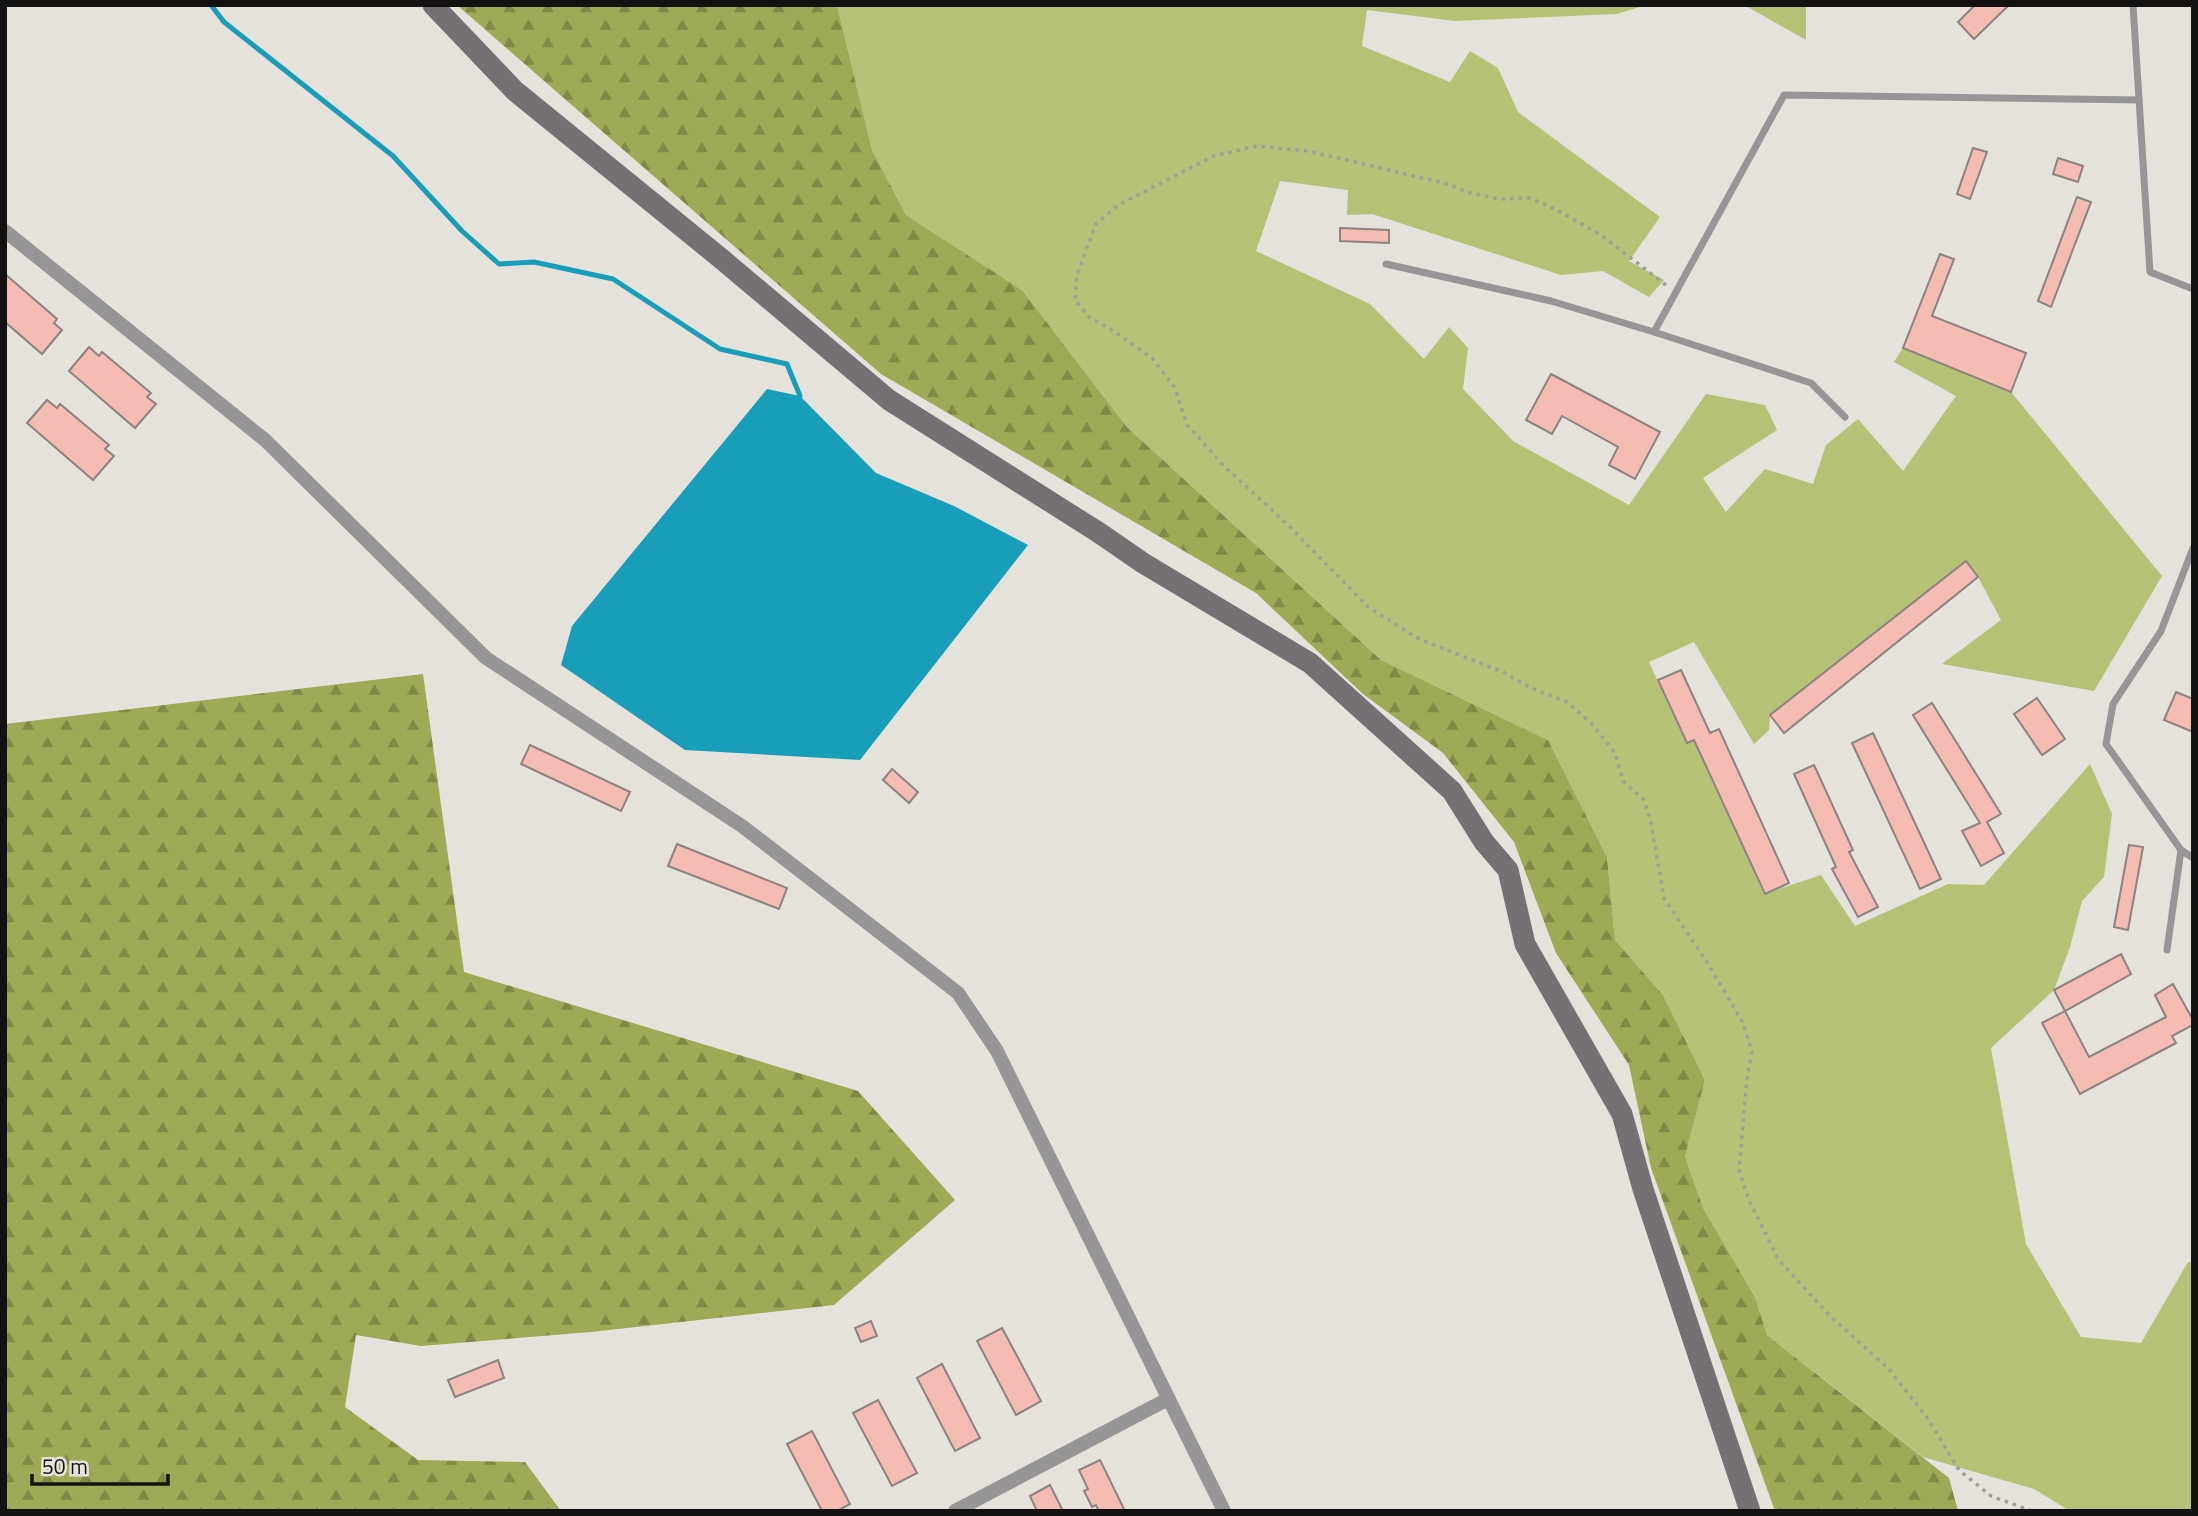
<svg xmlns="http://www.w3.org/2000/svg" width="2198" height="1516" viewBox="0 0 2198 1516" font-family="'Titillium Web',sans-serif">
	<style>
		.grass { fill: #b5c174 }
		.forest { fill: url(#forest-firs) }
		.water { fill: #199eba }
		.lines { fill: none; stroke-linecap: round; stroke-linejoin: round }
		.stream { stroke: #199eba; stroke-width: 5 }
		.building { fill: #f5bcb4; stroke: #8c8382; stroke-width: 2 }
		.path { stroke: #a09e99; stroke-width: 3.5; stroke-dasharray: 3.5 5; stroke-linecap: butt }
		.lane { stroke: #989597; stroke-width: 7 }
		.street { stroke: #989597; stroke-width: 14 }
		.secondary { stroke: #747073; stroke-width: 21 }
	</style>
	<defs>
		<pattern id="forest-firs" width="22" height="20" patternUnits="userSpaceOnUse" patternTransform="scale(1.75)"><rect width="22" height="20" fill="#9eaa55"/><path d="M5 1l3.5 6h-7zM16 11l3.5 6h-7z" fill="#808945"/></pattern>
	</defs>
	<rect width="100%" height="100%" fill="#e4e2db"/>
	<g class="grass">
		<path d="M837,5H1646L1617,14L1455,21L1367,10L1362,46L1450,82L1470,51L1498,68L1518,112L1660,217L1629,261L1664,280L1649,297L1603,271L1561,275L1372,214L1347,215L1348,190L1280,181L1256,251L1370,304L1424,359L1449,327L1468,348L1463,389L1513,441L1629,505L1706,394L1765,405L1777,430L1703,478L1726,512L1765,469L1813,484L1826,445L1858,419L1903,471L1956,396L1894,362L1903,348L2011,392L2162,576L2094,691L1942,664L2001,620L1978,577L1966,562L1770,715L1769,730L1754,744L1694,642L1649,662L1686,743L1694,740L1764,894L1821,875L1855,926L1948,884L1984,885L2090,764L2112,814L2104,877L2082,901L2070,947L2054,990L1991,1048L2026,1244L2081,1337L2141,1343L2188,1262H2193V1511H2070L2034,1489L1923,1457L1767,1335L1755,1297L1703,1208L1685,1156L1705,1080L1663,995L1615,940L1607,857L1548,740L1381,660L1127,427L1022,290L906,215L872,150Z"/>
		<path d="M1744,5H1806V40Z"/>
	</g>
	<g class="forest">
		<path d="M457,5H837L872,150L906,215L1022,290L1127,427L1381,660L1548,740L1607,857L1615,940L1663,995L1705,1080L1685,1156L1703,1208L1755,1297L1767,1335L1949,1478L1958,1511H1775L1651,1168L1629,1065L1556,953L1514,842L1443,753L1363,694L1256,593L881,374Z"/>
		<path d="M423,674L464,972L858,1091L955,1200L834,1305L591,1332L421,1346L356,1335L345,1407L418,1460L525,1462L561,1511H5V724Z"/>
	</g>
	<path class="water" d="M767,389L800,396L876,473L954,506L1028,545L860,760L685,750L561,665L572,626Z"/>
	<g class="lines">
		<path class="stream" d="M211,5L224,22L393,156L462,231L499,264L534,262L613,279L720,349L787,364L800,396"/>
	</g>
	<g class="building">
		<path d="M1975,5H2009L1974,39L1958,22Z"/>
		<path d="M1973,148L1987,152L1970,199L1957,194Z"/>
		<path d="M2058,158L2083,166L2078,182L2053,174Z"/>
		<path d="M2077,197L2091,202L2051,307L2038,301Z"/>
		<path d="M1340,228L1389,230V243L1340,241Z"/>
		<path d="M1940,254L1954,259L1932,316L2026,353L2011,392L1903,348Z"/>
		<path d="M5,274L57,319L54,323L62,330L42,354L5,322Z"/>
		<path d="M89,347L99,356L102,352L151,393L147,397L156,404L135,428L69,371Z"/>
		<path d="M1551,374L1660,432L1635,479L1609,465L1618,447L1562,416L1552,434L1526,420Z"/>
		<path d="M47,400L57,408L60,404L109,445L105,449L114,456L93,480L27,423Z"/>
		<path d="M1966,561L1978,577L1784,733L1770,715Z"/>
		<path d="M1681,670L1710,733L1719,729L1789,883L1765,894L1694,740L1687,743L1658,680Z"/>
		<path d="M2176,692L2193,699V732L2164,720Z"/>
		<path d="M2037,698L2065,739L2042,755L2014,714Z"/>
		<path d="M1932,703L2001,814L1987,822L2004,853L1981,866L1962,831L1980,823L1913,715Z"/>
		<path d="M1873,733L1941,879L1920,889L1852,743Z"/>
		<path d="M530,745L630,792L621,811L521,764Z"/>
		<path d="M1814,765L1853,850L1849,852L1878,907L1858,917L1832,869L1836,867L1794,774Z"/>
		<path d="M892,769L918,792L909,803L883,780Z"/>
		<path d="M677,844L787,888L779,909L668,866Z"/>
		<path d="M2129,845L2143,847L2128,930L2114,927Z"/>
		<path d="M2121,954L2131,974L2065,1011L2054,990Z"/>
		<path d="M2173,984L2193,1020V1025L2172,1036L2176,1043L2080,1094L2042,1023L2065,1011L2089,1057L2166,1017L2155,995Z"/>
		<path d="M871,1321L877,1336L861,1342L855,1328Z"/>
		<path d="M1002,1328L1041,1401L1016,1415L977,1341Z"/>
		<path d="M498,1360L504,1378L455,1397L448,1380Z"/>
		<path d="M942,1364L980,1438L955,1451L917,1378Z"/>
		<path d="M878,1400L917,1473L892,1486L853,1413Z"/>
		<path d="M812,1431L850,1504L837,1511H822L787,1444Z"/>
		<path d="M1100,1460L1125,1511H1099L1096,1505L1092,1507L1084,1491L1088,1489L1079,1470Z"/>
		<path d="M1050,1485L1063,1511H1037L1030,1496Z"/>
	</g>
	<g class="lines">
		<path class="path" d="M1666,285L1601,235L1557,210L1530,198L1499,199L1471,193L1444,183L1308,151L1257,146L1214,156L1118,205L1096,224L1077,275L1075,300L1089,317L1112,330L1152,358L1175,388L1187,425L1226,468L1286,523L1368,607L1419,639L1503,672L1531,688L1567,702L1592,724L1615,753L1623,781L1644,800L1651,823L1664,898L1709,965L1743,1023L1752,1052L1747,1078L1739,1170L1748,1198L1778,1259L1831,1317L1888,1368L1928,1419L1959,1470L1991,1496L2032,1511"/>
		<g class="lane">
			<path d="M2133,5L2150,272L2193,289"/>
			<path d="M1386,264L1551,301L1654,332L1811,383L1845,417"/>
			<path d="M1654,332L1784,95L2139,100"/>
			<path d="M2193,548L2161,631L2113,704L2106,744L2181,850L2193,858"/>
			<path d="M2167,950L2181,850"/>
		</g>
		<g class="street">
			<path d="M5,231L265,440L486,658L742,826L958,993L997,1051L1224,1511"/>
			<path d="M955,1511L1168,1399"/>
		</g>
		<path class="secondary" d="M433,5L515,91L724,261L889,400L1098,532L1143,563L1310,663L1452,791L1484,842L1508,870L1525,944L1622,1114L1643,1189L1750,1511"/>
	</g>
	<rect width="2198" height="1516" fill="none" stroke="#131210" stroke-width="14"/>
	<path d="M32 1474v10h136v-10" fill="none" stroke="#131210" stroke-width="3.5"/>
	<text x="42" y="1474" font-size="21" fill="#131210" stroke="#e4e2db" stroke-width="5" paint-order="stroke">50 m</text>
</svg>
